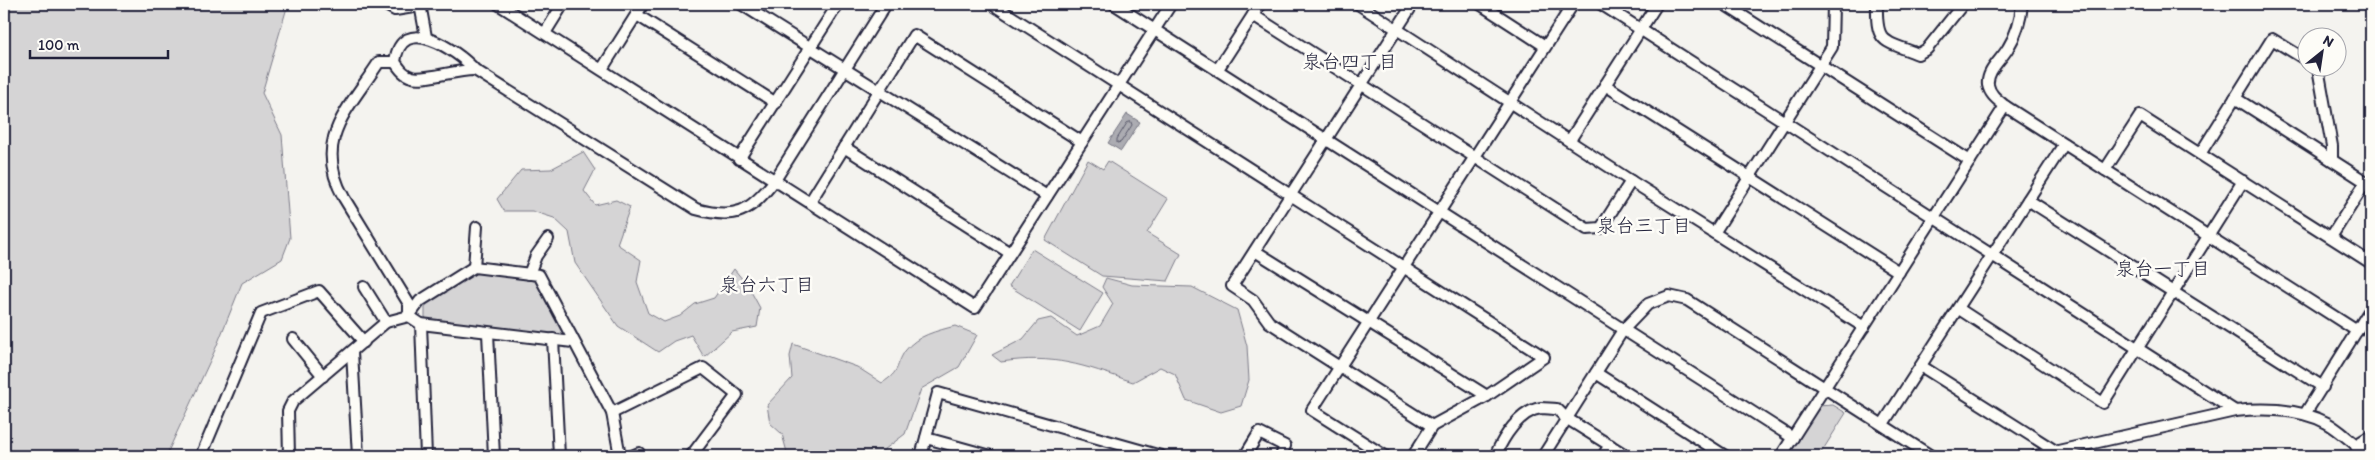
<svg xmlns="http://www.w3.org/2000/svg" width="2375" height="460" viewBox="0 0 2375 460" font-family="Itim,'Klee One',sans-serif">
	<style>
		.green { fill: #d5d4d5; stroke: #7c7b88 }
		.water { fill: #acacb2; stroke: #757582 }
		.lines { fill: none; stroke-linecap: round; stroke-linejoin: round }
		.shore { stroke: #59596b; stroke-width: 1 }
		.minor-casing { stroke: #22223b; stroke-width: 14 }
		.major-casing { stroke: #22223b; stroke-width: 18 }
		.minor { stroke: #fdfcf7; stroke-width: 10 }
		.major { stroke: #fdfcf7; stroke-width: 14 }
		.labels { text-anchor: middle; stroke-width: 5; stroke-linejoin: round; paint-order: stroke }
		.neighbourhood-label { font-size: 19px; fill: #22223b; stroke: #fdfcf7 }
	</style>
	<rect width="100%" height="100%" fill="#f4f3ef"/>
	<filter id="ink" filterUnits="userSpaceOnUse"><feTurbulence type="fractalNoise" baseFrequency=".02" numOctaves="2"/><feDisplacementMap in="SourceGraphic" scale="10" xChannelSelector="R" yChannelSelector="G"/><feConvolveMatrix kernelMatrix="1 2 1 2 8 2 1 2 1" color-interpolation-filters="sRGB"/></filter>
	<g filter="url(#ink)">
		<g class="green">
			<path d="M4,4H288L262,93L282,135L290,238L282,259L242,283L215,350L166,456H4Z"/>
			<path d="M583,152L595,170L584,191L595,205L616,200L630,207L617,244L641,260L637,282L648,313L664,322L680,316L695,304L714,298L734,269L748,286L760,308L757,327L732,332L704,357L691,335L674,341L658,352L618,326L575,263L569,232L554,218L532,211H504L497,199L521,170L551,169Z"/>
			<path d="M1088,160L1103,169L1108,161L1168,199L1147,233L1181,254L1168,281L1102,276L1045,240Z"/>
			<path d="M1032,249L1103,293L1080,331L1009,286Z"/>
			<path d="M474,272L539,279L565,330L560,338L430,323L425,317V308L427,302Z"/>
			<path d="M1106,278L1132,285L1192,287L1237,310L1247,346L1249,380L1241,406L1221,412L1186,400L1175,374L1160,367L1133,382C1082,365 1055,354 1001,362L992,355L1023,339L1038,321L1051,318L1077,336L1100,326L1113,304L1102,287Z"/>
			<path d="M955,326L977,335L959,367L921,389L905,434L876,456H788L782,434L770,423L767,405L792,378L790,356L793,344L857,367L882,383C901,371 895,366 905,351C917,335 937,331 955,326Z"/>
			<path d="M1833,405L1846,413L1819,456H1787L1817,406Z"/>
		</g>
		<path class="water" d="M1127,114L1140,122L1121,151L1108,143Z"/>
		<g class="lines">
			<path class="shore" d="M1131,122L1132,125L1121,142L1117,143V139L1127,123Z"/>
			<g class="minor-casing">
				<g id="minor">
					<path d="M384,4L395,10L420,6"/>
					<path d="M420,4L426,37"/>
					<path d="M498,4L975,308L1171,4"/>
					<path d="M741,4L1047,196"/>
					<path d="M992,4L1544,357L1487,396L1432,426L1413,456"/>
					<path d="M1114,4L1793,438"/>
					<path d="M1358,4L1631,181L1864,327"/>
					<path d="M1413,4L1232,286L1253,300L1269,322L1432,426"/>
					<path d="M1480,4L1545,46"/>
					<path d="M1601,4L2235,411"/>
					<path d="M1724,4L1970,161"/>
					<path d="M1877,4C1876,44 1883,40 1918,54L1927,49L1963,4"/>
					<path d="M2022,4C2021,19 2016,35 2008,48C2002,59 1986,71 1988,85C1990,95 1998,100 2005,106L2357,331"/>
					<path d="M637,15L776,103"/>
					<path d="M1253,15L1587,229L1601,228L1631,181"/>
					<path d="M545,33L563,4"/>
					<path d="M395,62H379C348,110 312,140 344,198L409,304V316L421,324L573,342"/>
					<path d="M2318,68L2332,146V160"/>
					<path d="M602,69L643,4"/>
					<path d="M1218,69L1260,4"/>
					<path d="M475,70C459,69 423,81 412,77C404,75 400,69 395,62C401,12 457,50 475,70L696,209C736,220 750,212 775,180L886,4"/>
					<path d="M1605,85L1899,272"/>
					<path d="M2235,98L2366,182L2331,237"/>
					<path d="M1570,140L1657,4"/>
					<path d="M844,147L1010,253"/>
					<path d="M2200,154L2272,39L2308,61"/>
					<path d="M739,159L838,4"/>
					<path d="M2105,170L2140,116L2371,263"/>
					<path d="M2028,200L2323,387"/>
					<path d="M810,202L914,35L1082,142"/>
					<path d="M1714,233L1832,47L1833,4"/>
					<path d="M1255,251L1487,396"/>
					<path d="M474,267L477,227"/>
					<path d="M529,274L536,256L548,239"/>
					<path d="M364,287L386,322"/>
					<path d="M1959,309L2103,403L2243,181"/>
					<path d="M421,324L426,456"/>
					<path d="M488,333L494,456"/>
					<path d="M293,339L323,376"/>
					<path d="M553,339L559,456"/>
					<path d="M352,352L358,456"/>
					<path d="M1921,366L2057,452"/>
					<path d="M1596,373L1725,456"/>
					<path d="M612,413L703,368L737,395L691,456"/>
					<path d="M2305,414L2371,308"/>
					<path d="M1883,424L2064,144"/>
					<path d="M926,438L991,456"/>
					<path d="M201,456L261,313L319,291L364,342"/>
					<path d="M289,456L288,411L293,401L386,322L409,316L420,301L474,267L539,275L612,413L620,456"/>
					<path d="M632,456L639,453"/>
					<path d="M921,456L938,393L1161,456"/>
					<path d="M1245,456L1259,433L1285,446L1281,456"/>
					<path d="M1385,456L1312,410L1573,4"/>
					<path d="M1495,456C1503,438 1519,411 1541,408C1546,408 1552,409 1557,409L1566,418L1627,456"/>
					<path d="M1543,456L1623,330L1648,304L1669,296L1687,300L1931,456"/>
					<path d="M1603,456L1610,445"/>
					<path d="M1781,456L2005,106"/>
					<path d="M2036,456L2235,411C2265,408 2299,408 2327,423C2338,429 2348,439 2358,446"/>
				</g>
			</g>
			<g class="major-casing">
				<path id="major" d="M2370,456L2358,446L2371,438"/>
			</g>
			<use href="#minor" class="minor"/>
			<use href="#major" class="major"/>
		</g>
	</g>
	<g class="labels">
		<g class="neighbourhood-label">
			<text x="1350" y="68">泉台四丁目</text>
			<text x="1644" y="232">泉台三丁目</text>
			<text x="2163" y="275">泉台一丁目</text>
			<text x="767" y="291">泉台六丁目</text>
		</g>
	</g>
	<rect width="2375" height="460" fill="none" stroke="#fdfcf7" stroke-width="20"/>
	<rect x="10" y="10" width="2355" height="440" fill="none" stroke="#22223b" stroke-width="2" filter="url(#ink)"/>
	<g transform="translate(2322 52) rotate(30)"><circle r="24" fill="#fdfcf7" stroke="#a5a5ac"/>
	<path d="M0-4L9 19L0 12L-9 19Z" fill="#22223b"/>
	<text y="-8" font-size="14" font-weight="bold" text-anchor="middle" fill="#22223b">N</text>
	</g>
	<path d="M30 50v8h138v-8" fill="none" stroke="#22223b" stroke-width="2.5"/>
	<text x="38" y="50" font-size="15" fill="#22223b" stroke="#fdfcf7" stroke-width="4" paint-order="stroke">100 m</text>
</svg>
